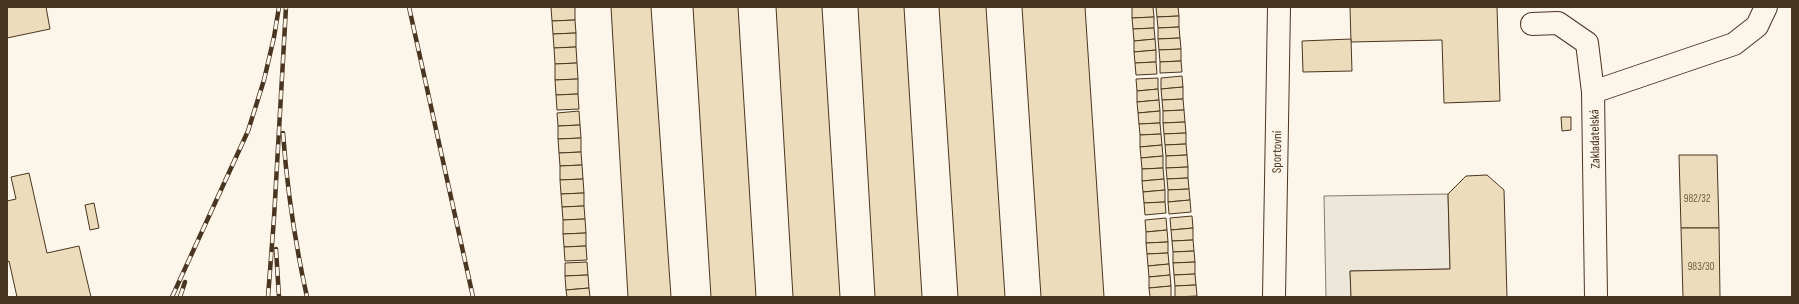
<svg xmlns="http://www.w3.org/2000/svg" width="1799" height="304" viewBox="0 0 1799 304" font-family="'Sofia Sans Condensed',sans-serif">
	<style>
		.parking { fill: #ede7d9; stroke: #887966 }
		.building { fill: #ecdcbc; stroke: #4a3520 }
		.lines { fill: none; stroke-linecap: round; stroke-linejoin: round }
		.minor-casing { stroke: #4a3520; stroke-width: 24 }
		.minor { stroke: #fbf6e9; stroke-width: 22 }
		.rail-casing { stroke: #4a3520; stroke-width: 4.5 }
		.rail { stroke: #fbf6e9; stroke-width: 3; stroke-dasharray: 9; stroke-linecap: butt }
		.labels { text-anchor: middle; stroke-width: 3; stroke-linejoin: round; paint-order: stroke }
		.number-label { font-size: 11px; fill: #725f47 }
		.street-label { font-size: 13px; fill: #4a3520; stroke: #fbf6e9 }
	</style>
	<rect width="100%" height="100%" fill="#fbf6e9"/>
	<path class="parking" d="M1448,194L1450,269L1350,271L1351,297H1326L1324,196Z"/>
	<g class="building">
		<path d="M7,7H46L50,29L7,38Z"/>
		<path d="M551,7H575V20L552,21Z"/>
		<path d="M611,7H651L671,297H628Z"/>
		<path d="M693,7H738L756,297H711Z"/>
		<path d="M776,7H822L840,297H793Z"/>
		<path d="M858,7H904L922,297H875Z"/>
		<path d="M939,7H986L1005,297H958Z"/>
		<path d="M1022,7H1085L1104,297H1041Z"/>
		<path d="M1132,7H1153L1154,17L1132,18Z"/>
		<path d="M1156,7H1178L1179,16L1157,17Z"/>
		<path d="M1350,7H1497L1500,101L1444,103L1442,40L1351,42Z"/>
		<path d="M1179,16V27L1158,28L1157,17Z"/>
		<path d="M1154,17V28L1133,29L1132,18Z"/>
		<path d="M575,20L576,33L553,34L552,21Z"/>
		<path d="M1179,27L1180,38L1158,39V28Z"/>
		<path d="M1154,28L1155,39L1134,41L1133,29Z"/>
		<path d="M576,33V47L554,48L553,34Z"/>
		<path d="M1180,38L1181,49L1159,50L1158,39Z"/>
		<path d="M1155,39L1156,50L1134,52V41Z"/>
		<path d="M1351,39L1352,71L1303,72L1302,41Z"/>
		<path d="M576,47L577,63L555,64L554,48Z"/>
		<path d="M1181,49V61L1160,62L1159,50Z"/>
		<path d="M1156,50V62L1135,63L1134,52Z"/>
		<path d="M1181,61L1182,72L1160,73V62Z"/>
		<path d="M1156,62L1157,74L1136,75L1135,63Z"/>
		<path d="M577,63L578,79L555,80V64Z"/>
		<path d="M1182,76L1183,87L1161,89V78Z"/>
		<path d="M1158,78V89L1137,91L1136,79Z"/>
		<path d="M578,79V94L556,95L555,80Z"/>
		<path d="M1183,87V99L1162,100L1161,89Z"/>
		<path d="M1158,89L1159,100L1137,102V91Z"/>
		<path d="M578,94L579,109L557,110L556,95Z"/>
		<path d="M1183,99L1184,110L1163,111L1162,100Z"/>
		<path d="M1159,100L1160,111L1138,113L1137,102Z"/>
		<path d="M1184,110L1185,122L1163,123V111Z"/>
		<path d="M579,111L580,125L558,126L557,113Z"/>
		<path d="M1160,111V123L1139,124L1138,113Z"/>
		<path d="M1561,117H1571V130L1562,131Z"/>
		<path d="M1185,122L1186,133L1164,134L1163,123Z"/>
		<path d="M1160,123L1161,134L1140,135L1139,124Z"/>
		<path d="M580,125L581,138L558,139V126Z"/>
		<path d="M1186,133V144L1165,145L1164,134Z"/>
		<path d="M1161,134L1162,145L1140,147V135Z"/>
		<path d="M581,138V152L559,153L558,139Z"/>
		<path d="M1186,144L1187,155L1166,156L1165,145Z"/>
		<path d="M1162,145L1163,156L1141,158L1140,147Z"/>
		<path d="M581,152L582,165L560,166L559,153Z"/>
		<path d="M1187,155L1188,167L1166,168V156Z"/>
		<path d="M1679,155H1717L1719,228H1681Z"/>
		<path d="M1163,156V168L1142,169L1141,158Z"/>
		<path d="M582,165L583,179L560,180V166Z"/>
		<path d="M1188,167V178L1167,179L1166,168Z"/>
		<path d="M1163,168L1164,179L1142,181V169Z"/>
		<path d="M29,173L47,253L79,246L91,297H17L9,261L7,262V201L16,199L11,177Z"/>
		<path d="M1487,175L1504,190L1507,297H1351L1350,271L1450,269L1448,194L1466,176Z"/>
		<path d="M1188,178L1189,189L1168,190L1167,179Z"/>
		<path d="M583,179L584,193L561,194L560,180Z"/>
		<path d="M1164,179L1165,190L1143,192L1142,181Z"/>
		<path d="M1189,189L1190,200L1168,202V190Z"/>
		<path d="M1165,190V202L1144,203L1143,192Z"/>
		<path d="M584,193V206L562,207L561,194Z"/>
		<path d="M1190,200L1191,212L1169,214L1168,202Z"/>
		<path d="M1165,202L1166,213L1145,215L1144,203Z"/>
		<path d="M94,203L99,228L90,230L85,205Z"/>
		<path d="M584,206L585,219L563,220L562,207Z"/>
		<path d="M1192,216L1193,228L1171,230L1170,218Z"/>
		<path d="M1166,218L1167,230L1146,232L1145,220Z"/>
		<path d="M585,219L586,233L563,234V220Z"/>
		<path d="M1193,228V240L1172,241L1171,230Z"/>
		<path d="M1681,228H1719L1720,297H1683Z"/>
		<path d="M1167,230L1168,242L1146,243V232Z"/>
		<path d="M586,233V246L564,247L563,234Z"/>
		<path d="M1193,240L1194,251L1173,252L1172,241Z"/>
		<path d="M1168,242V253L1147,254L1146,243Z"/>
		<path d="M586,246L587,260L565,261L564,247Z"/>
		<path d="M1194,251L1195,262L1173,263V252Z"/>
		<path d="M1168,253L1169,264L1148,266L1147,254Z"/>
		<path d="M587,262L588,275L565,276V263Z"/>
		<path d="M1195,262V274L1174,275L1173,263Z"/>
		<path d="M1169,264L1170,275L1149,277L1148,266Z"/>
		<path d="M1195,274L1196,285L1175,286L1174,275Z"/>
		<path d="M588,275L589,288L566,290L565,276Z"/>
		<path d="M1170,275L1171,286L1149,288V277Z"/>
		<path d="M1196,285L1197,296L1175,297V286Z"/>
		<path d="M1171,286V297H1150L1149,288Z"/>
		<path d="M589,288L590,297H567L566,290Z"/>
	</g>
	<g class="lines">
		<g class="minor-casing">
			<g id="minor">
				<path d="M1532,24L1558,23L1587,43L1593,92L1596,297"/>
				<path d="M1593,92L1734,44L1757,26L1766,7"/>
				<path d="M1274,297L1279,7"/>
			</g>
		</g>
		<use href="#minor" class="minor"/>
		<g class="rail-casing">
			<g id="rail">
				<path d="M409,7L473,297"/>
				<path d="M283,133C287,188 295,243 307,297"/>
				<path d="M276,249L279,297"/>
				<path d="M172,297L248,131L264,80L274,37L279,7"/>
				<path d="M180,297L185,282"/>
				<path d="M268,297L274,218L286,7"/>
			</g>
		</g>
		<use href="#rail" class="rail"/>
	</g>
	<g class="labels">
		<g class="number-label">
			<text x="1697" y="202">982/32</text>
			<text x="1701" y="270">983/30</text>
		</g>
		<g class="street-label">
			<text transform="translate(1594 139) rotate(-91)" y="5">Zakladatelská</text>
			<text transform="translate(1276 152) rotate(-89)" y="5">Sportovní</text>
		</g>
	</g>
	<rect width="1799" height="304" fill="none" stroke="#4a3520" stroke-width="16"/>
</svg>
